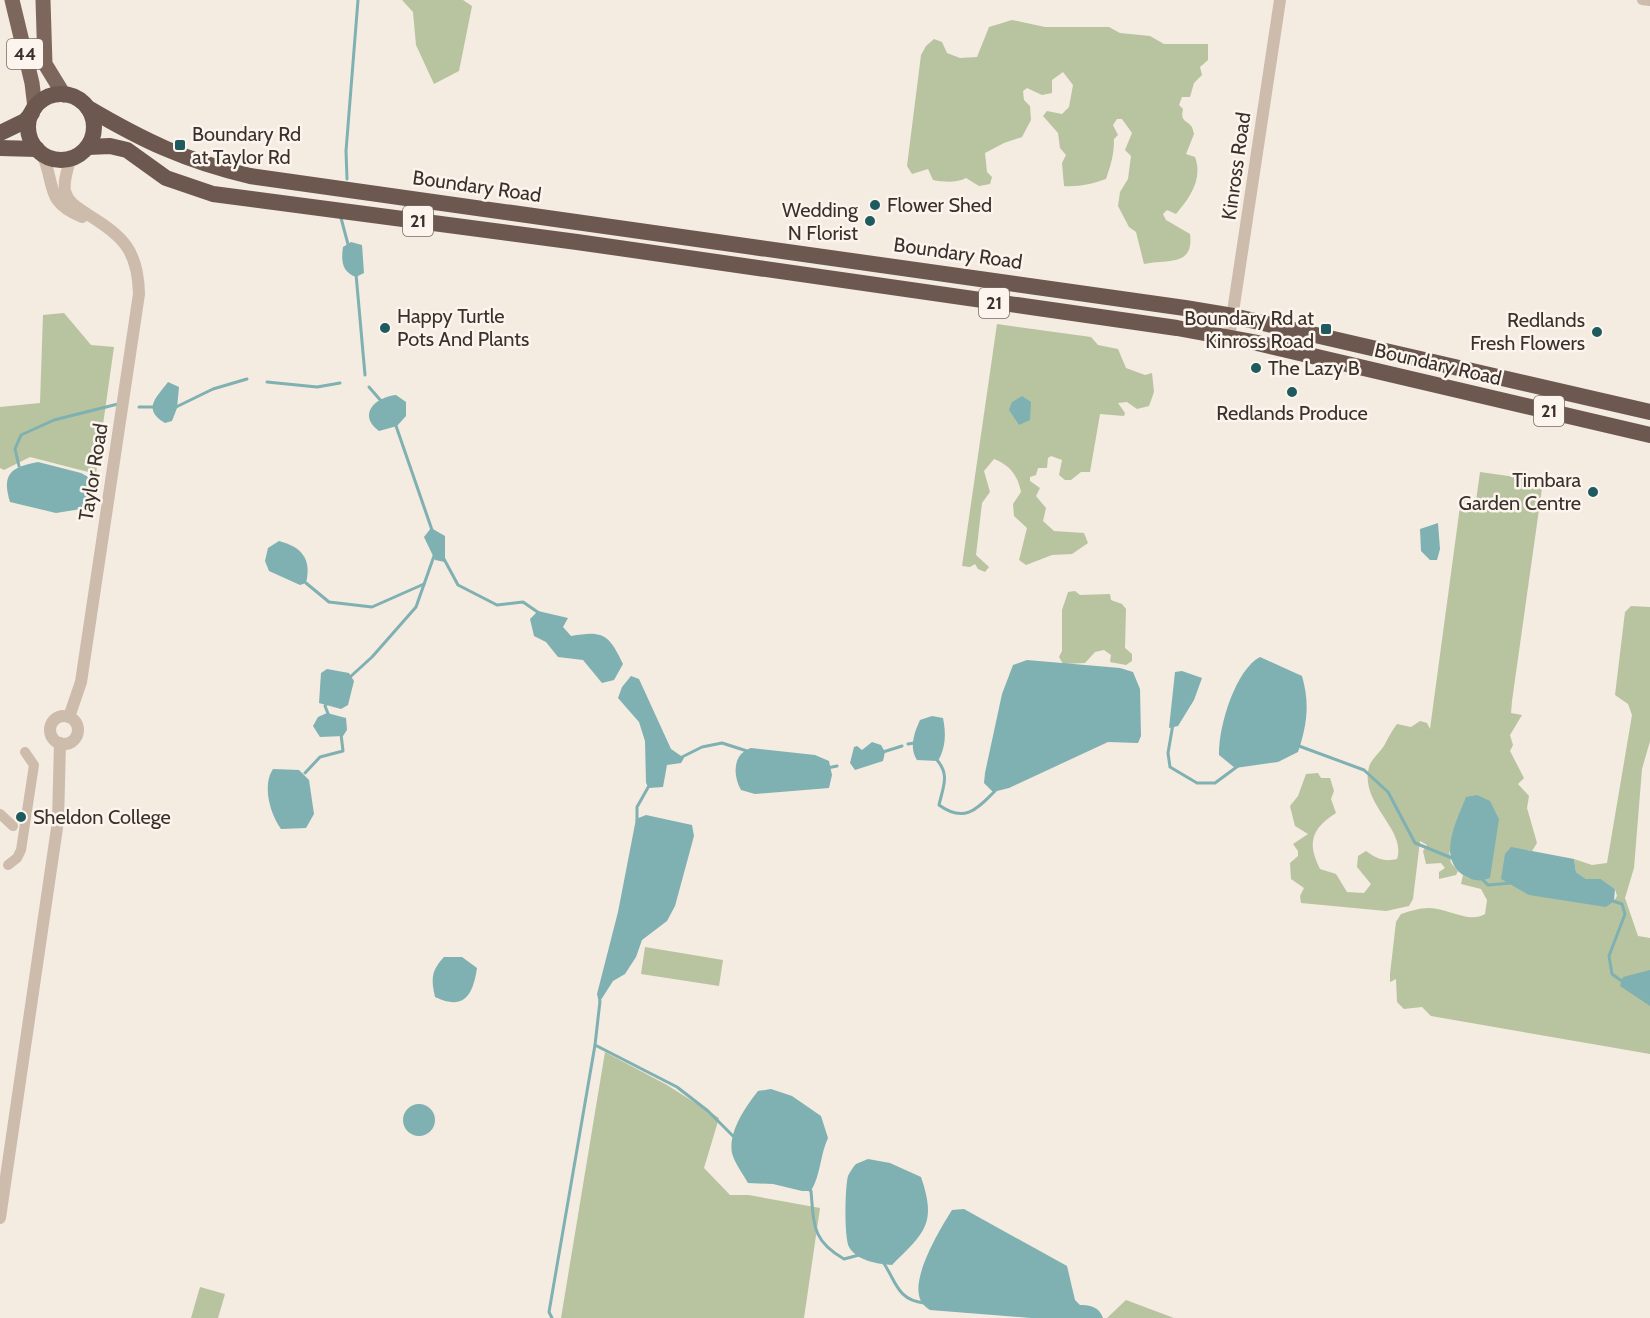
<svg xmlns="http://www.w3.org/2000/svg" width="1650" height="1318" viewBox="0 0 1650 1318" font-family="Cabin,sans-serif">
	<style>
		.green { fill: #b8c4a0 }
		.water { fill: #7fb0b2 }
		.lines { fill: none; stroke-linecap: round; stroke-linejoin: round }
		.stream { stroke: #7fb0b2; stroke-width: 3 }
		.minor { stroke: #cdbbac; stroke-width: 10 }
		.tertiary { stroke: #cdbbac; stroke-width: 12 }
		.primary { stroke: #7d675c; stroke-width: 15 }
		.trunk { stroke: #6c584f; stroke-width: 16 }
		.poi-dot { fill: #1f5a5e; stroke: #fbf5ee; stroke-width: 2 }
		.labels { text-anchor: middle; stroke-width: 5; stroke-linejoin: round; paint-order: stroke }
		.shield { fill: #fbf5ee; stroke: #756b66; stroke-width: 1.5 }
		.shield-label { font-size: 18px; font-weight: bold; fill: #3b302b }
		.poi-label { font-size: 20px; fill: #3b302b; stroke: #fbf5ee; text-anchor: start }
		.street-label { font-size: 20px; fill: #3b302b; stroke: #fbf5ee }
	</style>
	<rect width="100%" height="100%" fill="#f4ebe1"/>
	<g class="green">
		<path d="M402,0H463L472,6L459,71L434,84L416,45L413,12Z"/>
		<path d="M1012,20L1045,27H1109L1120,33L1150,36L1164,44H1208V60L1200,67L1202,75L1194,83L1190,97H1182L1179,105L1183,109C1180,122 1186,119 1192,127L1194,134L1186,154L1195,157C1203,179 1190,198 1176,214L1167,210L1163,214L1166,220L1190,234C1194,267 1168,259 1144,264L1136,232L1129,227L1118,206L1120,192L1128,179L1131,156L1125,150L1132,133L1122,119H1117L1113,125L1118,135L1114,139C1114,155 1111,164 1106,179C1092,184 1079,187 1064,186L1062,163L1066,155L1060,148L1058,133L1043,116L1047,111L1062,114L1069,107L1073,85L1063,72L1052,80V93L1042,95L1027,88L1023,91L1024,100L1030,106L1031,120L1022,137L1004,143L985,153L987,172L992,177L990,184L979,186L966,178C958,183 943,182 933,180L928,169L912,174L907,166L921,55L926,46L934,39L942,42L947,53L960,58L977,57L989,27Z"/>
		<path d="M64,313L91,345L114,347L96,474L30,457L4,470L0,468V407L40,403L43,315Z"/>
		<path d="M997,324L1091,337L1098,345L1118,349L1126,368L1145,375L1152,373L1154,392L1149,406L1137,409L1127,402L1118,403L1125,413L1124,416L1100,414L1090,472H1081L1071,480H1065L1059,475L1062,460L1051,456L1048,458L1047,468H1038L1036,475L1030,477V481L1040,488L1036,496L1046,508L1043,521L1054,531L1084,533L1088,543L1072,554L1052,555L1026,565L1019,560L1027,528L1014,516L1013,504L1021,492C1018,476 1010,465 994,459L984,471L990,492L982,503L976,555L989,567L985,572L978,569L975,564L970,567L962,566Z"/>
		<path d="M1480,472L1543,481L1512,701L1511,713L1522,715L1510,735L1513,745L1510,751L1524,778L1518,784L1529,796L1527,808L1537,843L1532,851L1511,848L1614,901L1617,896L1615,889L1601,879H1586L1576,872L1574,859L1592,865L1607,863L1632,715L1628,704L1615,695L1625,612L1631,606L1650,607V741L1642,769L1634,868L1625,898L1638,936L1650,938V1054L1431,1016L1422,1007L1404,1009L1397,1002L1396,979L1390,982V974L1396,922L1401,914C1410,911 1420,908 1429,908C1448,908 1469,924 1485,914L1487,900L1481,889L1461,884L1463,875L1470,879L1449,851L1451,863L1458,871L1456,875L1439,879V872L1445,868L1441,863L1426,864L1423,851L1427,845L1420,841L1413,899L1409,906L1386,911L1301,903L1300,896L1304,888L1291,879L1290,863L1298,856V851L1293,844L1308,834L1295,826L1290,806L1298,796L1306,774L1318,773L1321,778H1330L1334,791L1331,799L1336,813C1311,829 1307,843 1320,869L1336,874L1347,892L1364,893L1371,884L1357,867L1358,856L1366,851C1377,859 1384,862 1397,859C1407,829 1359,804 1369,767C1371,759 1381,752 1385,744C1389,736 1392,731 1397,724L1411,727L1420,721L1427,723L1430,729L1461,499L1476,501Z"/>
		<path d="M1075,591L1080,595L1110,594L1111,600L1122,604L1126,609L1125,648L1132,654V661L1126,665L1110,662L1111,655L1104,650L1095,652L1085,663L1063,664L1059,657L1062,651V610L1068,592Z"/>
		<path d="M645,947L723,960L719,986L641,974Z"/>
		<path d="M605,1052L667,1085L719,1118L704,1168L730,1195H749L820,1208L804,1318H561Z"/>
		<path d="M200,1287L225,1294L218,1318H191Z"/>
		<path d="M1126,1300L1174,1318H1107Z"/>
	</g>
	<g class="water">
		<path d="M351,242L362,245L364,273L356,277C342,272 341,261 343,247Z"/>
		<path d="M168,382L179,387L177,408L172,421L165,423C142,409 156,398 168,382Z"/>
		<path d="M396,395L406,402V416L397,426L379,431C357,415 375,397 396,395Z"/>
		<path d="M1022,396L1031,402L1030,420L1019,425L1009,410L1012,402Z"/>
		<path d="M38,462L81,473L90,478V497L81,509L56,513L10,502C1,473 12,467 38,462Z"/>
		<path d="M1438,523L1440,549L1437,560H1430L1421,551L1420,529Z"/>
		<path d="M431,528L445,536V562L435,560L424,537Z"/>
		<path d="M279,541C301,547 312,558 306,583L300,585L269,571L265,561L268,548Z"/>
		<path d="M538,611L568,618L563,627L571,636C603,630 609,634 623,664L614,680L602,683L583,660L558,657L546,642L534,636L530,619Z"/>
		<path d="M1260,657L1302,676C1310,704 1307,725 1298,752L1278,762L1235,768L1219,755C1218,728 1235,670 1260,657Z"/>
		<path d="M1027,660L1120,668L1133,672L1140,689L1141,736L1138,743L1108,742L1009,788L993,792L984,783L985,773L1002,694L1013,665Z"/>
		<path d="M327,669L349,673L354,681L348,705L341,709L319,703L321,673Z"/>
		<path d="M1182,671L1202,678L1194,700L1178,726L1169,728L1175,672Z"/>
		<path d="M631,676L639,679L671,749L684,758L681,763L667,765L663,787L649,788L646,783L645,741L639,722L618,698L622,687Z"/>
		<path d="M327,713L346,718L347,730L343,736L320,737L313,726L318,717Z"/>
		<path d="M932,716L943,718C946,733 946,747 938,761L917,760C909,748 914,733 920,720Z"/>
		<path d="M872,742L881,745L885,752L883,761L855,770L850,763L854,747L857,746L862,750Z"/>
		<path d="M751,748L815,755L829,761L832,775L829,788L755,794L741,790C733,776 732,754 751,748Z"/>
		<path d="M273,769L299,770L309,780L314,814L306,828L281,829C270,814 262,785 273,769Z"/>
		<path d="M1477,795L1490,801L1499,819L1490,878C1479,882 1473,881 1463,875C1437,857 1457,820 1466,797Z"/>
		<path d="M646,815L692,825L694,836L675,906L667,921L642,940L636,957L625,974L613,981L599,1003L597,994L618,912L636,819Z"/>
		<path d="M1511,847L1574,859L1576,872L1586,879H1601L1615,889L1614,901L1606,907L1529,895L1501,879L1505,854Z"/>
		<path d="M444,957H462L477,968C473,995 464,1011 435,997C431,979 431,971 444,957Z"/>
		<path d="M1650,970V1006L1620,986L1623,977Z"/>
		<path d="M771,1089L792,1096L821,1116L828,1138C820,1155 821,1174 811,1191H802L773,1184L748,1183C743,1174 734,1162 732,1153C728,1132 746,1106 758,1091Z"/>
		<circle cx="419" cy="1120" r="16"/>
		<path d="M868,1159L890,1163L921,1177C937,1224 925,1232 892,1265C878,1264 857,1261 849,1247C844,1237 845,1187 848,1176C850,1172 853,1167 856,1164Z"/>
		<path d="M964,1209L1067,1266L1075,1300L1080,1305C1091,1305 1099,1307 1103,1318H1031L930,1310C924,1306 920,1302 919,1295C914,1273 940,1229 952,1210Z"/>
	</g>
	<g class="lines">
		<g class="stream">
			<path d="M347,179L346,151L358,0"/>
			<path d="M341,218L349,248"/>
			<path d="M356,274L365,375"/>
			<path d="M267,382L317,387L340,383"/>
			<path d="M369,387L382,402"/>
			<path d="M139,407H155"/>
			<path d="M174,408L213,389L247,379"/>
			<path d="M395,423L432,530"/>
			<path d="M19,466L15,449L21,435L54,420L118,404"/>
			<path d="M444,559L458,585L497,605L523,602L539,613"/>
			<path d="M306,583L329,602L372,607L424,584"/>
			<path d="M349,678L372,657L416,607L434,556"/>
			<path d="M327,703L325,706L329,716"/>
			<path d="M1173,724L1168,753L1170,767L1197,783H1215L1238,766"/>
			<path d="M908,744L914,743"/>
			<path d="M1299,746L1364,770L1388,792L1415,843L1452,858"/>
			<path d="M883,752L902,746"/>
			<path d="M680,758L702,747L722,743L747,751"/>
			<path d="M937,760C950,775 943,787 939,805C965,824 978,808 995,791"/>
			<path d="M827,768L837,766"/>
			<path d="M305,773L320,757L343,751L341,734"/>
			<path d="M637,821V807L650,784"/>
			<path d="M1482,879L1488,885L1511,883"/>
			<path d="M1613,901L1622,904L1625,914L1609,956L1612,974L1623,982"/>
			<path d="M595,1045L677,1087L708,1111L736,1139"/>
			<path d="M808,1189L811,1191C814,1225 812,1241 844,1259L859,1255"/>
			<path d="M883,1262C896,1281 897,1300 924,1303"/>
			<path d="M552,1318L549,1312L595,1045L600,1001"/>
		</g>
		<g class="minor">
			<path d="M1642,0L1650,1"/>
			<path d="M0,814L13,826"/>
			<path d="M8,865L17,858L21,850L34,765L25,752"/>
		</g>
		<g class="tertiary">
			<path d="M42,154C56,184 44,202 82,217"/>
			<path d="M1229,338L1280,0"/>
			<circle cx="64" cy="730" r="14"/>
			<path d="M69,717L81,682L139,294C138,250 123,236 87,214C78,208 68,203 65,191C63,181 68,169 70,159"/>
			<path d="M0,1218L58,821L60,743"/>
		</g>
		<g class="primary">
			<path d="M12,0L32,83L35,108"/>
			<path d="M43,0L45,64L64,95"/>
		</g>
		<g class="trunk">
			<circle cx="61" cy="127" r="33"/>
			<path d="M88,108C144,141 186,161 250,176L1185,308L1233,316L1650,412"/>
			<path d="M0,133L25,121L32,113"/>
			<path d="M88,147L110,146L127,150L166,178L213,194L577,242L1177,328L1253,342L1650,435"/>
			<path d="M0,148L37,149"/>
		</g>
	</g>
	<g class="poi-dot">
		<rect x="174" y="139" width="12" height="12" rx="3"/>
		<circle cx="875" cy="205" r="6"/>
		<circle cx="870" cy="221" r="6"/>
		<circle cx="385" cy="328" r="6"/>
		<rect x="1320" y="323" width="12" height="12" rx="3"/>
		<circle cx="1597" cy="332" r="6"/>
		<circle cx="1256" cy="368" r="6"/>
		<circle cx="1292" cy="392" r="6"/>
		<circle cx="1593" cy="492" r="6"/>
		<circle cx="21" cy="817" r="6"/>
	</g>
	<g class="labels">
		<g class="shield">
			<rect x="7" y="39" width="36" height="30" rx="4.5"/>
			<rect x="403" y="206" width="30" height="30" rx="4.5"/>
			<rect x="979" y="288" width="30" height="30" rx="4.5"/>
			<rect x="1534" y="396" width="30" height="30" rx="4.5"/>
		</g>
		<g class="shield-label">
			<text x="25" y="60">44</text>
			<text x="418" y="227">21</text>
			<text x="994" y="309">21</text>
			<text x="1549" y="417">21</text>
		</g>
		<g class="poi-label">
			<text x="192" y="141">Boundary Rd<tspan x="192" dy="23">at Taylor Rd</tspan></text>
			<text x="887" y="212">Flower Shed</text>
			<text x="858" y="217" text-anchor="end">Wedding<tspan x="858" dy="23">N Florist</tspan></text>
			<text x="397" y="323">Happy Turtle<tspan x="397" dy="23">Pots And Plants</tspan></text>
			<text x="1314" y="325" text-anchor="end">Boundary Rd at<tspan x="1314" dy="23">Kinross Road</tspan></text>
			<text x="1585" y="327" text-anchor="end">Redlands<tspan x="1585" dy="23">Fresh Flowers</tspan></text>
			<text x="1268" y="375">The Lazy B</text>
			<text x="1292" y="420" text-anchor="middle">Redlands Produce</text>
			<text x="1581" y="487" text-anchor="end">Timbara<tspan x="1581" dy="23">Garden Centre</tspan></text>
			<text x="33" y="824">Sheldon College</text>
		</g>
		<g class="street-label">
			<text transform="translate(1236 166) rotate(-82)" y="7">Kinross Road</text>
			<text transform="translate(477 186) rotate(8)" y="7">Boundary Road</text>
			<text transform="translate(958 253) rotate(8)" y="7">Boundary Road</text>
			<text transform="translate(1438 364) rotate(13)" y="7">Boundary Road</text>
			<text transform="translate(93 472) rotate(-81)" y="7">Taylor Road</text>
		</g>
	</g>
</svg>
